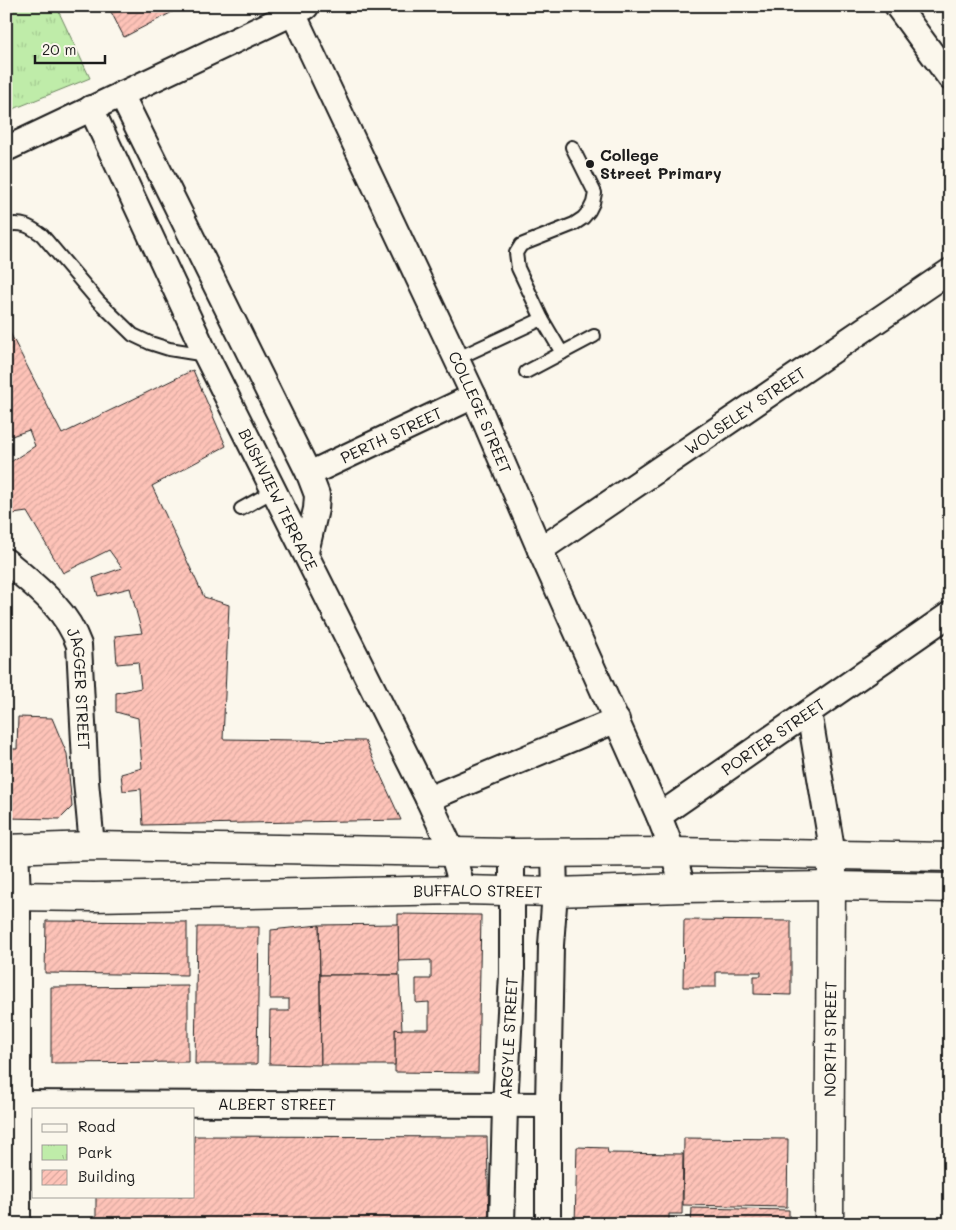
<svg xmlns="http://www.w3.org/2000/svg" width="956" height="1230" viewBox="0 0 956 1230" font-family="Mali,sans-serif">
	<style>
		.park { fill: url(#park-tufts); stroke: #6e8462 }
		.building { fill: url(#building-hatch); stroke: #1c1c1c }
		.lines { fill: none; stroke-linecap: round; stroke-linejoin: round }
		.service-casing { stroke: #1c1c1c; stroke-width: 16 }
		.minor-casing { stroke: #1c1c1c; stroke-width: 28 }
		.tertiary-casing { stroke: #1c1c1c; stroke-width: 31 }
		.secondary-casing { stroke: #1c1c1c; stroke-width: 31 }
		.service { stroke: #fbf7ec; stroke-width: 12 }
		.minor { stroke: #fbf7ec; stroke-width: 24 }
		.tertiary { stroke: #fbf7ec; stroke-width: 28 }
		.secondary { stroke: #fbf7ec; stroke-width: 28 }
		.poi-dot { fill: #1c1c1c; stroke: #fbf7ec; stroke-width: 2 }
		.labels { text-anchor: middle; stroke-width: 4; stroke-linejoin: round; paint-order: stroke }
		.poi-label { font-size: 16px; font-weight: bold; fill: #1c1c1c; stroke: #fbf7ec; text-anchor: start }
		.street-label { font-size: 16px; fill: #1c1c1c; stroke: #fbf7ec }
	</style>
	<defs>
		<pattern id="park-tufts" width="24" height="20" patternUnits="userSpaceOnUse" patternTransform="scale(1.25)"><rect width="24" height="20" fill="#bfeca9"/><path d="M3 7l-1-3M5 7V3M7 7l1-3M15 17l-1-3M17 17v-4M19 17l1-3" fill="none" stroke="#a4ca91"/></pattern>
		<pattern id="building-hatch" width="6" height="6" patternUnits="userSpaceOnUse" patternTransform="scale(1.25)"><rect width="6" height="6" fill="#fec3b8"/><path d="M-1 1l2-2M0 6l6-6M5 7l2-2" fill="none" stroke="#d9a79e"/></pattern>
	</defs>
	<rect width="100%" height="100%" fill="#fbf7ec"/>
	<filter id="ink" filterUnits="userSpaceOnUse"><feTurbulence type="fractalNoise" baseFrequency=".02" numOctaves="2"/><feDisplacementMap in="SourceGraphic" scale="10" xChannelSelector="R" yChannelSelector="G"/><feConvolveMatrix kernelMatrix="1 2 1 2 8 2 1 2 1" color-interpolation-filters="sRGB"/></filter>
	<g filter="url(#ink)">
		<path class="park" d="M6,6H56L90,78L6,112Z"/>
		<g class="building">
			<path d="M108,6H184L124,37Z"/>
			<path d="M6,325L62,434L193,370L226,446L152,486L204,597L229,605L223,739L365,741L401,820L143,825L141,789L123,791L121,774L142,768L138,718L116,712V693L141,688L138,662L117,664L115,636L142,633L130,588L98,596L93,578L122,568L109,550L63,573L27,512L6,515V465L35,446L29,430L6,438Z"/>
			<path d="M18,717L52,718L67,754L72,807L60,819L6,818V749H17Z"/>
			<path d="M398,914L481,915L478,1073L395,1072V1029H429V1002L416,1003V979H431V960L398,961Z"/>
			<path d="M684,920L791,921V995L754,994V976H761V972H716V987H683Z"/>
			<path d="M46,921L187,922V975L45,973Z"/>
			<path d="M398,924L399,975H320L319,925Z"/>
			<path d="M319,925L321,1065L269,1064L270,1011H289V999H270L271,930Z"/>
			<path d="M197,927H259L257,1064H195Z"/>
			<path d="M320,975H399L402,1030L395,1029V1065H321Z"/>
			<path d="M188,986V1062L51,1063V987Z"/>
			<path d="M194,1136L487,1137L489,1224H96V1196H194Z"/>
			<path d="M684,1138L788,1139L787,1207L683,1205Z"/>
			<path d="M577,1147L607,1148L608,1153L683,1154L682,1214H669V1224H575Z"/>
			<path d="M692,1208L789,1210V1224H691Z"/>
		</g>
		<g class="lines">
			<g class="service-casing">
				<g id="service">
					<path d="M6,225C23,222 29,226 42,235L98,301L133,335L150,343L169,349L206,355"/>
					<path d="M542,319L518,268L516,253L521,245L574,224L583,218L589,211L593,203L595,193L572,147"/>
					<path d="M456,359L542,319L562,353"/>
					<path d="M526,372L594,336"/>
					<path d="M241,509L275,490"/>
				</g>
			</g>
			<g class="minor-casing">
				<g id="minor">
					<path d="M897,6L950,78"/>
					<path id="s1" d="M293,13L474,396L540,550L659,816"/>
					<path d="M121,94L309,474L317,495L316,509L306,552"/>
					<path id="s2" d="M91,108L206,355L428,799L452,851L463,890"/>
					<path d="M6,149L306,7"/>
					<path id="s3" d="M309,474L474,396"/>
					<path id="s4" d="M540,550L950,271"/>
					<path id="s5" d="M6,561C35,586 66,608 79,645L86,781L92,846"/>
					<path d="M809,712L833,855"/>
					<path d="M428,799L617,720"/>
					<path d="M16,849L18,896V1224"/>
					<path id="s6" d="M683,888L673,852L659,816L950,614"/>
					<path id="s7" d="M6,1103L548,1105"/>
					<path id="s8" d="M502,1224L505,1106L512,974V853"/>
					<path d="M548,1224V1105L551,945L555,892L554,853"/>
				</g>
			</g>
			<g class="tertiary-casing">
				<g id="tertiary">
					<path id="s9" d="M829,1224L831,886L833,855"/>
				</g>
			</g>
			<g class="secondary-casing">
				<g id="secondary">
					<path d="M6,849L92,846L512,853L673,852L950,857"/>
					<path id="s10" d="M6,896L94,897L463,890L555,892L683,888L831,886L950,888"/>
				</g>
			</g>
			<use href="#service" class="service"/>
			<use href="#minor" class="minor"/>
			<use href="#tertiary" class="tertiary"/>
			<use href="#secondary" class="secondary"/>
		</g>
	</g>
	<circle class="poi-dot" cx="590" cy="164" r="5"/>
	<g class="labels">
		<g class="poi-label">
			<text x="600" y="161">College<tspan x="600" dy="18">Street Primary</tspan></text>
		</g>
		<g class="street-label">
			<text dy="6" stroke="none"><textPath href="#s4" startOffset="248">WOLSELEY STREET</textPath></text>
			<text dy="6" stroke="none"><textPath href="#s1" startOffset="441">COLLEGE STREET</textPath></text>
			<text dy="6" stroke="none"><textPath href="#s3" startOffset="91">PERTH STREET</textPath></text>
			<text dy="6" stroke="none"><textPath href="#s2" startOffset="434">BUSHVIEW TERRACE</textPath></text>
			<text dy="6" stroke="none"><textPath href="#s5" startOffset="156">JAGGER STREET</textPath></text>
			<text dy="6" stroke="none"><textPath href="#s6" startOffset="215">PORTER STREET</textPath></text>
			<text dy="6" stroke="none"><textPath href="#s10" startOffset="472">BUFFALO STREET</textPath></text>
			<text dy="6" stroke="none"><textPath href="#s8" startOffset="186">ARGYLE STREET</textPath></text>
			<text dy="6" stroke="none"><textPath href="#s9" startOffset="185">NORTH STREET</textPath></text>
			<text dy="6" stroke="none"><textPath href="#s7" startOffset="271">ALBERT STREET</textPath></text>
		</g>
	</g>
	<rect width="956" height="1230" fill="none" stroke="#fbf7ec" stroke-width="25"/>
	<rect x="12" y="12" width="931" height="1205" fill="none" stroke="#1c1c1c" stroke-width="2" filter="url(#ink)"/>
	<rect x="32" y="1108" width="162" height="90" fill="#fbf7ec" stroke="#a29f99"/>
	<rect x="42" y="1124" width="25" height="8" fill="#fbf7ec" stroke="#a29f99"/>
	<text x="78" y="1132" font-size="15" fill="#1c1c1c">Road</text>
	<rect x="42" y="1145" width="25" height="15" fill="url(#park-tufts)" stroke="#a29f99"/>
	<text x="78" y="1158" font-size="15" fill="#1c1c1c">Park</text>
	<rect x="42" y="1170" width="25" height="15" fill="url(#building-hatch)" stroke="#a29f99"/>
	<text x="78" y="1182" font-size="15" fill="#1c1c1c">Building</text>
	<path d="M35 55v8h70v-8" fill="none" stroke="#1c1c1c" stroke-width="2.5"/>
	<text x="42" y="55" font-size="15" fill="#1c1c1c" stroke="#fbf7ec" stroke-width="4" paint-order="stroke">20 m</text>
</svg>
